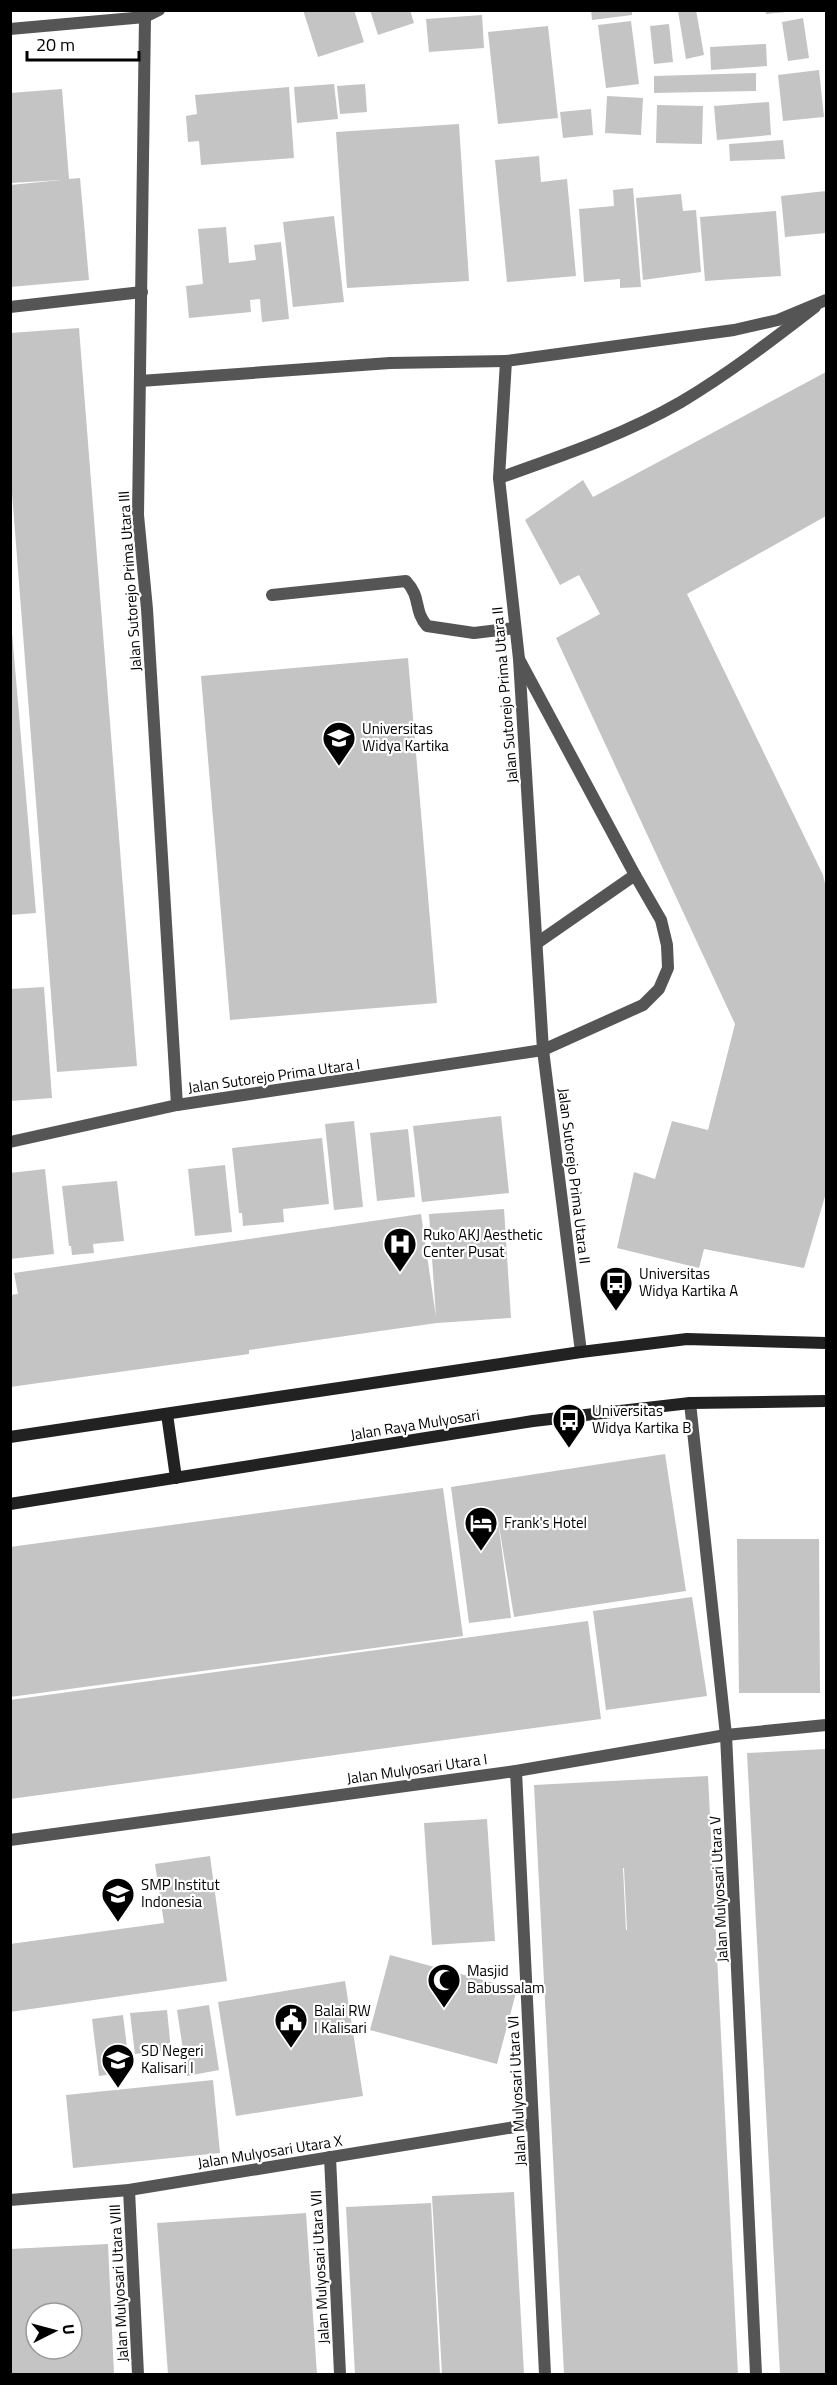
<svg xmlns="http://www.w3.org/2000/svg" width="837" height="2385" viewBox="0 0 837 2385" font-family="'Titillium Web',sans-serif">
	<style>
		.building { fill: #c4c4c4; fill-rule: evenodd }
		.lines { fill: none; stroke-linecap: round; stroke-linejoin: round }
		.lane { stroke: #555; stroke-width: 12 }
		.street { stroke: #555; stroke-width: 12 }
		.secondary { stroke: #222; stroke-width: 12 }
		.labels { text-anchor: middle; stroke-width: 4.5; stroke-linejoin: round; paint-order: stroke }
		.street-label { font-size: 15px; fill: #000; stroke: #fff }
		.poi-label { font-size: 15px; fill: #000; stroke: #fff; text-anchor: start }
	</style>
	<rect width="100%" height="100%" fill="#fff"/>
	<g class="building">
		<path d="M303,10H354L364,42L318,57Z"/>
		<path d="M370,10H410L414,23L378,35Z"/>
		<path d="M591,10H632V15L592,20Z"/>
		<path d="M683,10H696L704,55L686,59L678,11Z"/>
		<path d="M765,10H786V12L766,14Z"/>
		<path d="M482,15L484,48L429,52L426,19Z"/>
		<path d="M803,18L809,58L788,61L782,22Z"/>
		<path d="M631,21L639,84L606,88L598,25Z"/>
		<path d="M669,24L673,62L654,64L650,26Z"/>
		<path d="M548,26L558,118L498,124L488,32Z"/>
		<path d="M766,44L767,66L711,70L710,47Z"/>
		<path d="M819,70L824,117L783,121L778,75Z"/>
		<path d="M756,73V91L654,93V76Z"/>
		<path d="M334,84L338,119L297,123L294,87Z"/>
		<path d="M365,84L367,112L340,114L337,86Z"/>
		<path d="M289,87L294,158L201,165L199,141L188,142L186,116L197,114L195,95Z"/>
		<path d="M62,89L69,179L80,178L89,280L10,287V185L61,180L10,183V93Z"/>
		<path d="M607,96L643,98L641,135L605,133Z"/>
		<path d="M769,102L771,135L717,140L714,106Z"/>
		<path d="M657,105L703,106L702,144L656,143Z"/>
		<path d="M591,109L593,135L563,138L560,112Z"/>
		<path d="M459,124L469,281L347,288L336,132Z"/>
		<path d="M783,140L785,159L730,161L729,144Z"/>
		<path d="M539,156L541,182L567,179L576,276L507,282L495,160Z"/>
		<path d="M633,188L641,287L620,288V279L584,282L579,209L614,206L613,190Z"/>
		<path d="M826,191V233L785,237L781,196Z"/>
		<path d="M681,194L683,211L696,210L701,272L643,280L636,198Z"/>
		<path d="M776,211L781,276L705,281L700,217Z"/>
		<path d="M334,216L344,302L293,307L283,222Z"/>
		<path d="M226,227L229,263L256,260L254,245L281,242L289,319L262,322L260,299L250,300L251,312L189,318L186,286L203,284L198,229Z"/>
		<path d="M79,328L137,1066L57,1072L10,467V333Z"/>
		<path d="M826,372V516L687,594L823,875L826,888V1193L804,1268L704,1249L699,1268L617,1248L634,1172L655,1179L672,1121L708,1130L735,1024L556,638L600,614L579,575L560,585L525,520L583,480L593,497Z"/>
		<path d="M10,609L36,913L10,915Z"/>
		<path d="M408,658L437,1003L230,1020L201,676Z"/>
		<path d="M44,987L52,1098L10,1101V989Z"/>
		<path d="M501,1116L509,1193L422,1202L413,1126Z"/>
		<path d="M354,1121L363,1207L334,1210L325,1124Z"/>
		<path d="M408,1129L415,1197L377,1201L370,1133Z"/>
		<path d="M322,1138L329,1204L283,1209L284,1222L243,1226L242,1213H239L232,1148Z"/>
		<path d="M225,1165L232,1232L195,1236L188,1169Z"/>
		<path d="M45,1169L54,1254L10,1259V1173Z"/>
		<path d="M117,1181L124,1241L93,1244L94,1253L72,1255L71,1246H69L62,1186Z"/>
		<path d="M504,1209L511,1318L437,1323L380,1331L249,1350V1354L10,1387V1295L18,1294L14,1273L421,1214L436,1317L429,1214Z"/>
		<path d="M665,1454L686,1591L514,1617L497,1514L511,1618L469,1623L451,1487Z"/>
		<path d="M443,1488L463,1636L10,1697V1547Z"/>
		<path d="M737,1539H819L820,1693H739Z"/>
		<path d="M692,1597L707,1696L606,1710L593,1611Z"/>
		<path d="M588,1621L601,1719L10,1799V1700Z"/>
		<path d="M826,1749V2374H780L747,1753Z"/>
		<path d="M708,1776L738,2374H564L534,1785ZM623,1868H624L627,1930H626Z"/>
		<path d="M487,1819L495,1941L432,1945L424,1823Z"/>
		<path d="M210,1856L227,1981L10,2012V1944L164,1923L155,1864Z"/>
		<path d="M390,1955L517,1989L497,2064L370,2030Z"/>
		<path d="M345,1981L363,2096L236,2116L218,2002Z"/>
		<path d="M209,2005L219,2070L187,2076L177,2010Z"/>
		<path d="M167,2010L171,2050L135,2054L130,2013Z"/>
		<path d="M123,2015L130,2072L99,2076L92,2019Z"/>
		<path d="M213,2080L220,2153L73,2168L66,2095Z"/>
		<path d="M514,2192L524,2374H442L432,2196Z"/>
		<path d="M431,2203L440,2374H355L346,2207Z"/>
		<path d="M306,2213L317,2374H168L157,2223Z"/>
		<path d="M108,2244L114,2374H10V2249ZM36,2313H72V2349H36Z"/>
	</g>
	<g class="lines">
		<g class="lane">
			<path d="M499,478C561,456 624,435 681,402C728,374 771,341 815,307"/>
			<path d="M272,595L406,581C422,598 413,610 427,626L474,633L515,628"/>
			<path d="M519,659L635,875L537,943"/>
			<path d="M543,1050L643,1005L659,989L668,968L667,945L661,920L635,875"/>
		</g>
		<g class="street">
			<path d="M145,17L138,515L147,609L177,1105"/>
			<path d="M10,29L145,17L159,10"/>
			<path d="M10,307L142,292"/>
			<path d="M140,381L390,363L506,361"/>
			<path d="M10,1142L177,1105L543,1050"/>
			<path d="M581,1352L543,1050L519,659L499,478L506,361L734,330L778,320L826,300"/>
			<path d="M690,1403L726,1735L756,2374"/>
			<path d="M516,1771L545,2374"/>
			<path d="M10,1840L516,1771L726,1735L826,1725"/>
			<path d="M330,2157L340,2374"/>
			<path d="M129,2190L138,2374"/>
			<path d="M10,2200L129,2190L533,2124"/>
		</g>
		<g class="secondary">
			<path d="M167,1414L176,1478"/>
			<path d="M10,1437L581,1352L687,1339L826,1343"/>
			<path d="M10,1504L533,1421L690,1403L826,1401"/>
		</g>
	</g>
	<defs>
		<g id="university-pin" transform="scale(1.725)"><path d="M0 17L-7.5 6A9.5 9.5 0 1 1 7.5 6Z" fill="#000" stroke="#fff"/><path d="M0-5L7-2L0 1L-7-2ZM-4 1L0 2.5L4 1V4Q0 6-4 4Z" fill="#fff"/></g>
		<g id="hospital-pin" transform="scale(1.725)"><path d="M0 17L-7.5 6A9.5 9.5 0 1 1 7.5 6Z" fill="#000" stroke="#fff"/><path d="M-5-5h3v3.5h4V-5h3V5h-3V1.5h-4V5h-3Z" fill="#fff"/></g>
		<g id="bus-pin" transform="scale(1.725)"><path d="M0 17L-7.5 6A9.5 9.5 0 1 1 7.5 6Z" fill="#000" stroke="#fff"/><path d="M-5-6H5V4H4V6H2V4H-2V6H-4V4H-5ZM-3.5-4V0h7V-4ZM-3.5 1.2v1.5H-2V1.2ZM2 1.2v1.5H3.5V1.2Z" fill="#fff"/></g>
		<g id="hotel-pin" transform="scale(1.725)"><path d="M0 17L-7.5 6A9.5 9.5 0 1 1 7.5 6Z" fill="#000" stroke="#fff"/><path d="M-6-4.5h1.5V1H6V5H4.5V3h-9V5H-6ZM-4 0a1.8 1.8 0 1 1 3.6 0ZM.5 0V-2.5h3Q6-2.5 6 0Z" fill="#fff"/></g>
		<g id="school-pin" transform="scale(1.725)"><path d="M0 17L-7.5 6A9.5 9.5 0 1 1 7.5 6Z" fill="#000" stroke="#fff"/><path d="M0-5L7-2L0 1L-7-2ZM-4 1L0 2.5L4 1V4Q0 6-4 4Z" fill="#fff"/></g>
		<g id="mosque-pin" transform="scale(1.725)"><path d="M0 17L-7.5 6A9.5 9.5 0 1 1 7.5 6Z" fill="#000" stroke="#fff"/><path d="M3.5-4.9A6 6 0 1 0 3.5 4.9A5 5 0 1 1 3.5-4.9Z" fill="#fff"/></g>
		<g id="civic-pin" transform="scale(1.725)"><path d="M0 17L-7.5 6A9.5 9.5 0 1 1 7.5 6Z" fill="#000" stroke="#fff"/><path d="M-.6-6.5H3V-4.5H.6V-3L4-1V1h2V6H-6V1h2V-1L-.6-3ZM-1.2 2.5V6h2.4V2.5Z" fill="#fff"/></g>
	</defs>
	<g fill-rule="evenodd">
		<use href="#university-pin" x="339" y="738"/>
		<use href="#hospital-pin" x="400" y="1244"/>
		<use href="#bus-pin" x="616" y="1283"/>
		<use href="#bus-pin" x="569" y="1420"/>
		<use href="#hotel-pin" x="481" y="1523"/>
		<use href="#school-pin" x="118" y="1894"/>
		<use href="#mosque-pin" x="444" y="1980"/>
		<use href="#civic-pin" x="291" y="2020"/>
		<use href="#school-pin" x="118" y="2060"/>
	</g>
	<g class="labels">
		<g class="street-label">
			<text transform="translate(130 581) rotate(-94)" y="5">Jalan Sutorejo Prima Utara III</text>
			<text transform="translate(505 695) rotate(-95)" y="5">Jalan Sutorejo Prima Utara II</text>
			<text transform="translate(274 1076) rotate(-8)" y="5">Jalan Sutorejo Prima Utara I</text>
			<text transform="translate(574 1176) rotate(83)" y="5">Jalan Sutorejo Prima Utara II</text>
			<text transform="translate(415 1425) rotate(-9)" y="5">Jalan Raya Mulyosari</text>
			<text transform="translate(417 1769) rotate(-8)" y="5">Jalan Mulyosari Utara I</text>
			<text transform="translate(719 1889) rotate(-93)" y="5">Jalan Mulyosari Utara V</text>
			<text transform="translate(517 2091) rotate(-93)" y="5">Jalan Mulyosari Utara VI</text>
			<text transform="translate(270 2152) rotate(-9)" y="5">Jalan Mulyosari Utara X</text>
			<text transform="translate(320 2267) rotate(-93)" y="5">Jalan Mulyosari Utara VII</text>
			<text transform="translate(119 2283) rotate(-93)" y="5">Jalan Mulyosari Utara VIII</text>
		</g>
		<g class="poi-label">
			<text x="362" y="734">Universitas<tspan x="362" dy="17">Widya Kartika</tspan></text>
			<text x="423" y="1240">Ruko AKJ Aesthetic<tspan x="423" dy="17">Center Pusat</tspan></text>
			<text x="639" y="1279">Universitas<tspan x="639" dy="17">Widya Kartika A</tspan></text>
			<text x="592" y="1416">Universitas<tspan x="592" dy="17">Widya Kartika B</tspan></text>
			<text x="504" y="1528">Frank's Hotel</text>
			<text x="141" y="1890">SMP Institut<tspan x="141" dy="17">Indonesia</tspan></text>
			<text x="467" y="1976">Masjid<tspan x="467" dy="17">Babussalam</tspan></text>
			<text x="314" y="2016">Balai RW<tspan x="314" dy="17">I Kalisari</tspan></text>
			<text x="141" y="2056">SD Negeri<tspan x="141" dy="17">Kalisari I</tspan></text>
		</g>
	</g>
	<rect width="837" height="2385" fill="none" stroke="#000000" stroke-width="24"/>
	<g transform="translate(54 2331) rotate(84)"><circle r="28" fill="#ffffff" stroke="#999999" stroke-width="1.5"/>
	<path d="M0-4.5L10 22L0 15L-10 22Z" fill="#000000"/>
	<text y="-9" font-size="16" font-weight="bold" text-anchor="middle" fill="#000000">U</text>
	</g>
	<path d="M27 51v9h112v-9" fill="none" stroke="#000000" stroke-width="3"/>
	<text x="36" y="51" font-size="18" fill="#000000" stroke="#ffffff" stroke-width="4.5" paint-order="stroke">20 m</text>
</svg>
